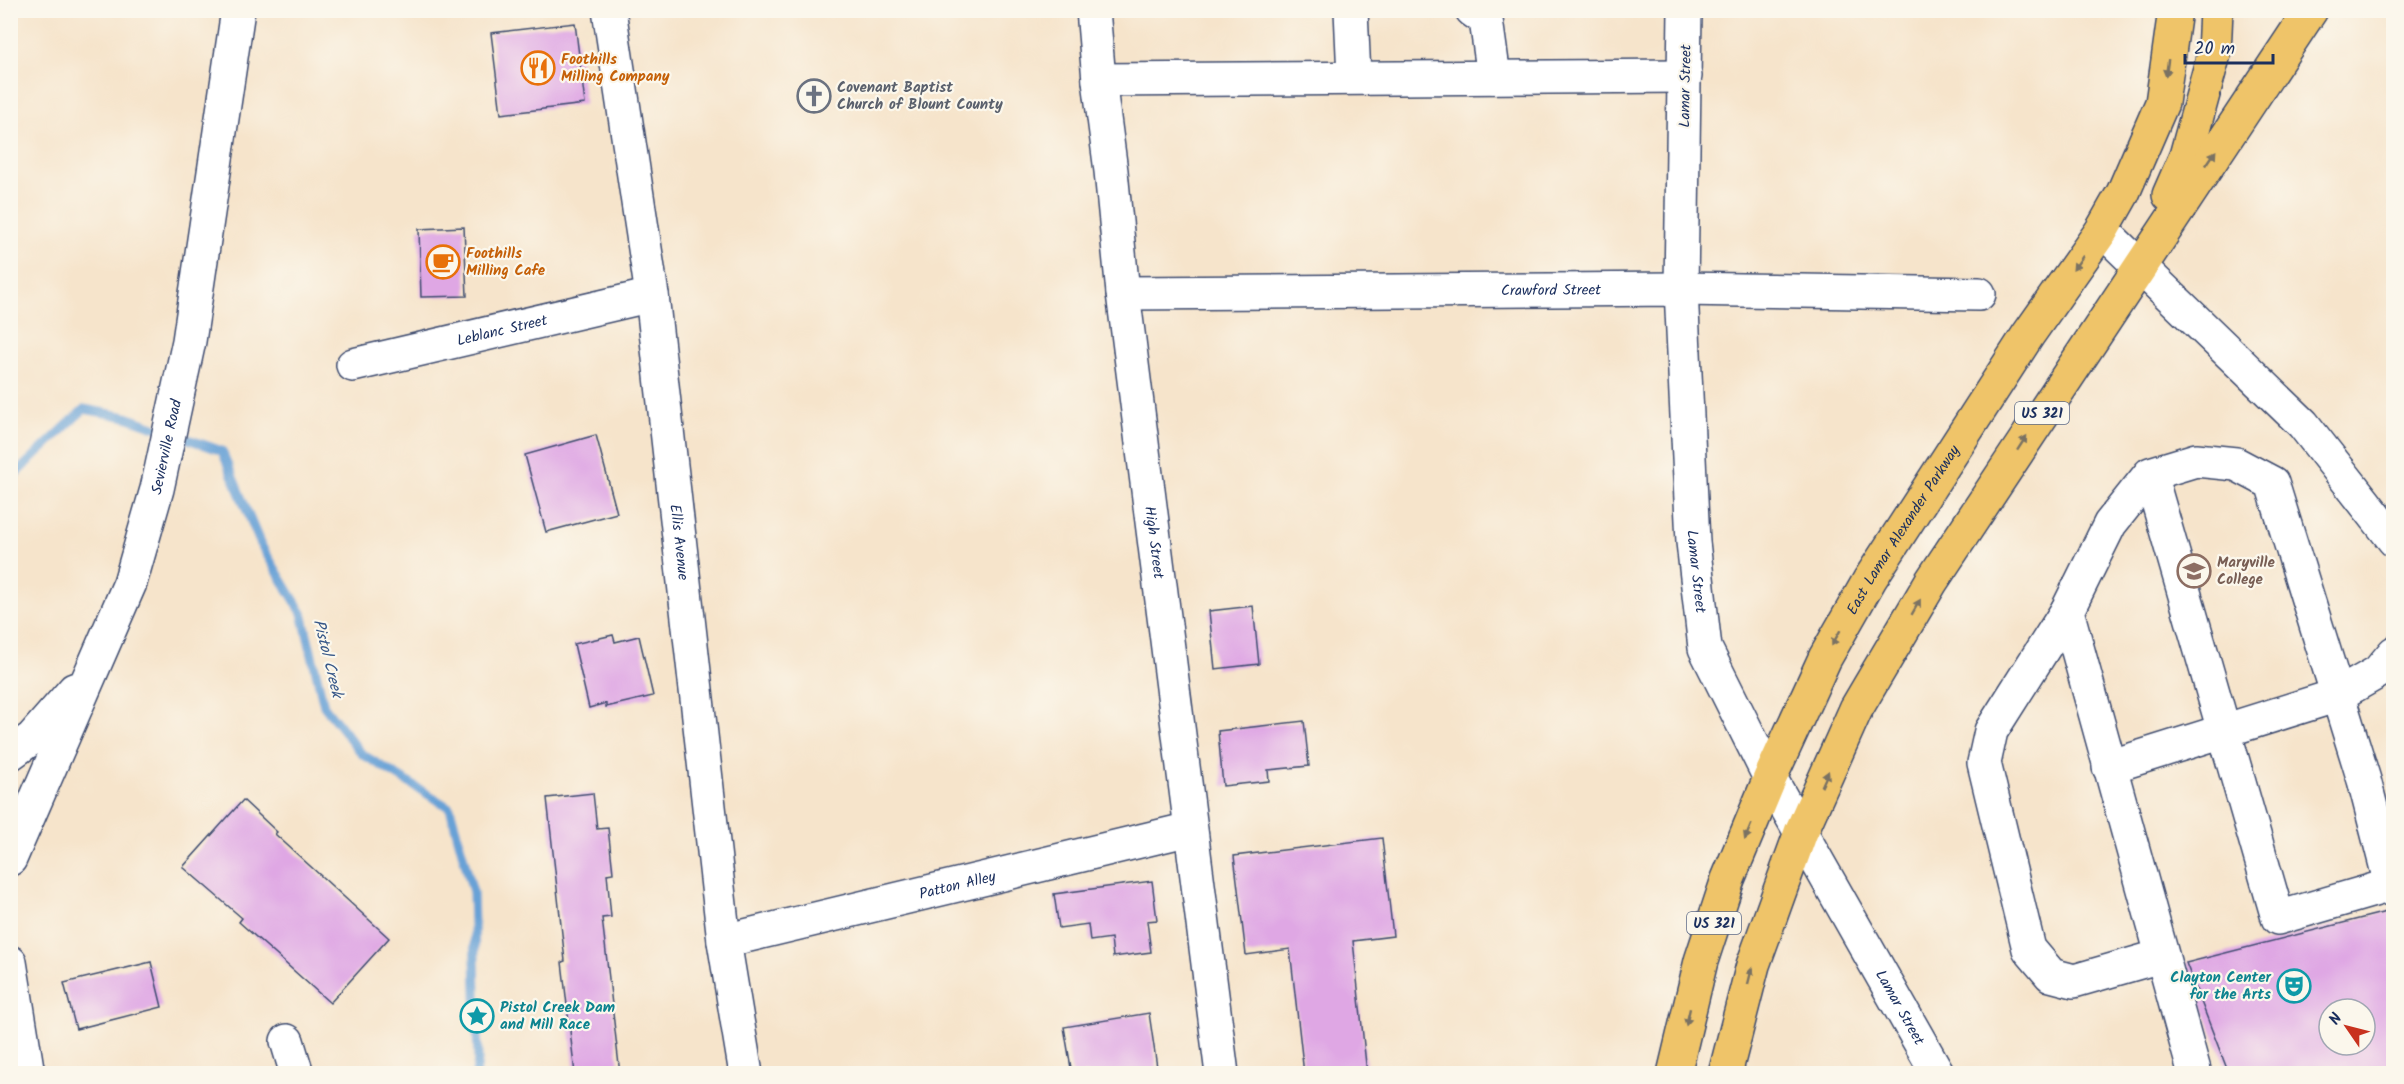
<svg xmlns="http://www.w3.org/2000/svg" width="2404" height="1084" viewBox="0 0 2404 1084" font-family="Kalam,sans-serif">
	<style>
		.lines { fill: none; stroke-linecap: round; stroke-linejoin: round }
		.stream { stroke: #67a1d6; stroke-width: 9 }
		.building { fill: #dfa7e4; fill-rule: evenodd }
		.minor-casing { stroke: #3c4a6e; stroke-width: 36 }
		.highway-casing { stroke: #3c4a6e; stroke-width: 36 }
		.minor { stroke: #fff; stroke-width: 33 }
		.highway { stroke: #efc469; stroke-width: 33 }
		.oneway { fill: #7a7263 }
		.labels { text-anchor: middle; stroke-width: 4.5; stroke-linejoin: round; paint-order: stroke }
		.shield { fill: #fbf7ec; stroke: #5e6b89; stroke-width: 1.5 }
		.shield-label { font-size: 14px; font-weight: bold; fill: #1b2f5e }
		.food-label { font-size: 15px; font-weight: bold; fill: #c56008; stroke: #fbf7ec; text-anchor: start }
		.street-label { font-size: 15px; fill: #1b2f5e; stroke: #fbf7ec }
		.worship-label { font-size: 15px; font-weight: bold; fill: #5b616d; stroke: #fbf7ec; text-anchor: start }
		.education-label { font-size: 15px; font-weight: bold; fill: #785e54; stroke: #fbf7ec; text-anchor: start }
		.culture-label { font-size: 15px; font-weight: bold; fill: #0d838f; stroke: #fbf7ec; text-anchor: end }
		.water-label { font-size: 16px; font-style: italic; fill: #365788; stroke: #fbf7ec }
	</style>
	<rect width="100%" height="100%" fill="#fbf7ec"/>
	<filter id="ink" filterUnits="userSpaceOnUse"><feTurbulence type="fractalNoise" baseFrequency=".0167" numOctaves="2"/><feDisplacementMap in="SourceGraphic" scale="12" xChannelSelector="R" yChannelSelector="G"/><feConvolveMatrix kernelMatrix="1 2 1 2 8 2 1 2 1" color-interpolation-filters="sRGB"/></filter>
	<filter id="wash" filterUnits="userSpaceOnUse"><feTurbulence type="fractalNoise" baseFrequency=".008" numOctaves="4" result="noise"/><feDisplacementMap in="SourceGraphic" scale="24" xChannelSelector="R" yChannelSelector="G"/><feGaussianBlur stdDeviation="1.35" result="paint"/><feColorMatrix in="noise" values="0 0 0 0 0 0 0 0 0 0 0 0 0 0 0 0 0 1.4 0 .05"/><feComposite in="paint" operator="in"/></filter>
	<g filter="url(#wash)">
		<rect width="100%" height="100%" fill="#f6e4cb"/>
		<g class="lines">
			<path class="stream" d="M10,479L84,409L126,417L222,451L261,545L302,613L324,706L362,754L450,808L473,892L478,1060L476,1074"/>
		</g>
		<g id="blocks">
			<g class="building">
				<path d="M575,23L585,104L501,114L491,33Z"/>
				<path d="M464,227L467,296L421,297L419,229Z"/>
				<path d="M596,435L617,513L546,532L525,455Z"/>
				<path d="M1253,606L1259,664L1215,669L1209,611Z"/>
				<path d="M613,635L615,642L639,636L653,696L606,707V703L589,708L574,644Z"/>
				<path d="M1304,721L1309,766L1268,770L1269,781L1223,786L1218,731Z"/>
				<path d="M593,793L597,829L608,828L613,873L607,874L611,917L602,918L620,1074H575L562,962L565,961L547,798Z"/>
				<path d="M243,800L277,832L275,834L389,938L330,1003L239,922L242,918L183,867Z"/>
				<path d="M1382,838L1393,936L1353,941L1367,1074H1304L1290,949L1246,955L1234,856Z"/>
				<path d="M1152,881L1157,920L1147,921L1151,952L1113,957L1111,938L1090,941L1088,924L1059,928L1054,894Z"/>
				<path d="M2394,910V1074H2229L2186,963ZM2329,1009H2365V1045H2329Z"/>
				<path d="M151,962L162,1007L76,1029L64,983Z"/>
				<path d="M1149,1013L1158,1074H1072L1064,1027Z"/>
			</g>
		</g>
	</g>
	<g filter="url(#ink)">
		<use href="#blocks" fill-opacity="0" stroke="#3c4a6e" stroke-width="1.5"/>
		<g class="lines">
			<g class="minor-casing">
				<g id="minor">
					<path id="s1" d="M609,10L652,295L724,941L746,1074"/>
					<path id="s2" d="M1093,10L1099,80L1111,171L1123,293L1222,1074"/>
					<path d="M1351,10L1354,77"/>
					<path d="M1472,10L1486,20L1494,77"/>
					<path id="s3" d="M1685,10L1681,289L1693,542L1705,648L1770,778L1938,1074"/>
					<path d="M1099,80L1685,76"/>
					<path d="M2102,230L2303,424L2394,540"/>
					<path id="s4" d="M1123,293L1681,289L1979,294"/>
					<path id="s5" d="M353,365L652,295"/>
					<path d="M2150,474L2278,918L2391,885L2364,780L2272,483L2236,464L2196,460L2150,474L2110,524L2067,611L2195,1074"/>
					<path d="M2067,611L1991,731L1984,763L2029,949L2051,975L2074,981L2161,956"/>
					<path d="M10,754L32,738L74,690"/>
					<path d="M2109,767L2338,695L2378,672L2394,653"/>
					<path id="s6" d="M10,859L130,583L157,489L189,341L238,10"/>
					<path id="s7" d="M724,941L1190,829"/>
					<path d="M10,962L28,1074"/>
					<path d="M287,1041L297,1074"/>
				</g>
			</g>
			<g class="highway-casing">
				<g id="highway">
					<path d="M2169,195L2186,156L2214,54L2216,10"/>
					<path id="s8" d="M1674,1074L1701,961L1728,879L1770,778L1825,658L1870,579L2028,335L2102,230L2123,193L2162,103L2175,10"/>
					<path d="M1725,1074L1753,965L1801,832L1856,709L1931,582L2311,10"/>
				</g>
			</g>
			<use href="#minor" class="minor"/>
			<use href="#highway" class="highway"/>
		</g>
		<defs><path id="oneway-solid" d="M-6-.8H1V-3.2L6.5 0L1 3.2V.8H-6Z" transform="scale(1.5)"/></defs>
		<g class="oneway">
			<use href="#oneway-solid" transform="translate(2167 68) rotate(98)"/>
			<use href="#oneway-solid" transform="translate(2211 158) rotate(-56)"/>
			<use href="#oneway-solid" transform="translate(2078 263) rotate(125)"/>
			<use href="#oneway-solid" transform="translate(2022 443) rotate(-57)"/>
			<use href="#oneway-solid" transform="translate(1916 607) rotate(-60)"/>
			<use href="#oneway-solid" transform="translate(1836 638) rotate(119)"/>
			<use href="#oneway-solid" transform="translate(1825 779) rotate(-66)"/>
			<use href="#oneway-solid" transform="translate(1748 832) rotate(113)"/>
			<use href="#oneway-solid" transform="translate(1750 976) rotate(-76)"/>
			<use href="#oneway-solid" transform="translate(1688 1017) rotate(103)"/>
		</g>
	</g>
	<defs>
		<g id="restaurant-ring" transform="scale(1.725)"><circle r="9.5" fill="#fbf7ec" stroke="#e8710a" stroke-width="1.5"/><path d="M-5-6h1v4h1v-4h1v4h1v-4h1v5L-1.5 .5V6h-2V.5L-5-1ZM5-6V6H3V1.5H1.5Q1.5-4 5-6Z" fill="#e8710a"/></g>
		<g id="church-ring" transform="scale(1.725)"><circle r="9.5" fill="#fbf7ec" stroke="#6b7280" stroke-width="1.5"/><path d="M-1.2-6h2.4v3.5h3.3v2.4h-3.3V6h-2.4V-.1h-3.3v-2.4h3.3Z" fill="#6b7280"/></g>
		<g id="cafe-ring" transform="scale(1.725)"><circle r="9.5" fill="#fbf7ec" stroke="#e8710a" stroke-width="1.5"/><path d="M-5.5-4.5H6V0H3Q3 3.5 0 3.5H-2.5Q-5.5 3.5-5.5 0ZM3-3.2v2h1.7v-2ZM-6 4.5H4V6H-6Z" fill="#e8710a"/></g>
		<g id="university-ring" transform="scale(1.725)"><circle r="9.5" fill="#fbf7ec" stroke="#8d6e63" stroke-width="1.5"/><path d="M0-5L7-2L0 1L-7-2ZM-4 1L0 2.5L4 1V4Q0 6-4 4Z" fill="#8d6e63"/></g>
		<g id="theatre-ring" transform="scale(1.725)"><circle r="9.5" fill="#fbf7ec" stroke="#0f9aa8" stroke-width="1.5"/><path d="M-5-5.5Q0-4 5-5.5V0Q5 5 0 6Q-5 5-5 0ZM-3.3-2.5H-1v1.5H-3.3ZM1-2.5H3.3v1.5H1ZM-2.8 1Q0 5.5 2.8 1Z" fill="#0f9aa8"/></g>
		<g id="sight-ring" transform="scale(1.725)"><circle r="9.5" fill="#fbf7ec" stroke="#0f9aa8" stroke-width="1.5"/><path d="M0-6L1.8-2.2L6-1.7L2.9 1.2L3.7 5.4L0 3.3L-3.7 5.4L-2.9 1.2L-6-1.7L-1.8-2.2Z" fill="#0f9aa8"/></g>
	</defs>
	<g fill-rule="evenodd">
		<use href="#restaurant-ring" x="538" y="68"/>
		<use href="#church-ring" x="814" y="96"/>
		<use href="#cafe-ring" x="443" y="262"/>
		<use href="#university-ring" x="2194" y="571"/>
		<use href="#theatre-ring" x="2294" y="986"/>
		<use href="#sight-ring" x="477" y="1016"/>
	</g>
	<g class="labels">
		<g class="shield">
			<rect x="2015" y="402" width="54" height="22" rx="4.5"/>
			<rect x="1687" y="912" width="54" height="22" rx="4.5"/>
		</g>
		<g class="shield-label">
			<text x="2042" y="418">US 321</text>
			<text x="1714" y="928">US 321</text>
		</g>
		<g class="food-label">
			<text x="561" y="64">Foothills<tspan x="561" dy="17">Milling Company</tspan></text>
			<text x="466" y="258">Foothills<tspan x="466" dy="17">Milling Cafe</tspan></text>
		</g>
		<g class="street-label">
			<text transform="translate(1685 86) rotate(-89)" y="5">Lamar Street</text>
			<text dy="5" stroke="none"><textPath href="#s4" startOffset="428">Crawford Street</textPath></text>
			<text dy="5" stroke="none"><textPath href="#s5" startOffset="153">Leblanc Street</textPath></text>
			<text dy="5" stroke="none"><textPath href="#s6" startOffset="442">Sevierville Road</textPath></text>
			<text dy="5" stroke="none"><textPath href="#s8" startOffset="594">East Lamar Alexander Parkway</textPath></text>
			<text dy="5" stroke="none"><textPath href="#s1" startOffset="537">Ellis Avenue</textPath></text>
			<text dy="5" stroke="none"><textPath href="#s2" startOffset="536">High Street</textPath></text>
			<text dy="5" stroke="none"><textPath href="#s3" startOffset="562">Lamar Street</textPath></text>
			<text dy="5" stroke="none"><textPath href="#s7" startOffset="240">Patton Alley</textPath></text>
			<text dy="5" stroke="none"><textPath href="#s3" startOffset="1048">Lamar Street</textPath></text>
		</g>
		<g class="worship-label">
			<text x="837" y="92">Covenant Baptist<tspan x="837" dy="17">Church of Blount County</tspan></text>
		</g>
		<g class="education-label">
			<text x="2217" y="567">Maryville<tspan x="2217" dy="17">College</tspan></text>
		</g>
		<g class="culture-label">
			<text x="2271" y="982">Clayton Center<tspan x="2271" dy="17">for the Arts</tspan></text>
			<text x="500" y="1012" text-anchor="start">Pistol Creek Dam<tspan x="500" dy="17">and Mill Race</tspan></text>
		</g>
		<g class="water-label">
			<text transform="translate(329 658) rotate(76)" y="6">Pistol Creek</text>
		</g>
	</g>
	<rect width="2404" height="1084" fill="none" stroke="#fbf7ec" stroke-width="36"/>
	<g transform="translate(2347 1027) rotate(305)"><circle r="28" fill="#fbf7ec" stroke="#a1a7b3" stroke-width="1.5"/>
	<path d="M0-4.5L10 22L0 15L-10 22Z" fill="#c8321e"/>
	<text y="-9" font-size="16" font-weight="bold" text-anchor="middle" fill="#1b2f5e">N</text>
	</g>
	<path d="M2185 54v9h88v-9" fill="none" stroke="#1b2f5e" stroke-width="3"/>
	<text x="2194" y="54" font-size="18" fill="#1b2f5e" stroke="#fbf7ec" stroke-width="4.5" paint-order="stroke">20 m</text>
</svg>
